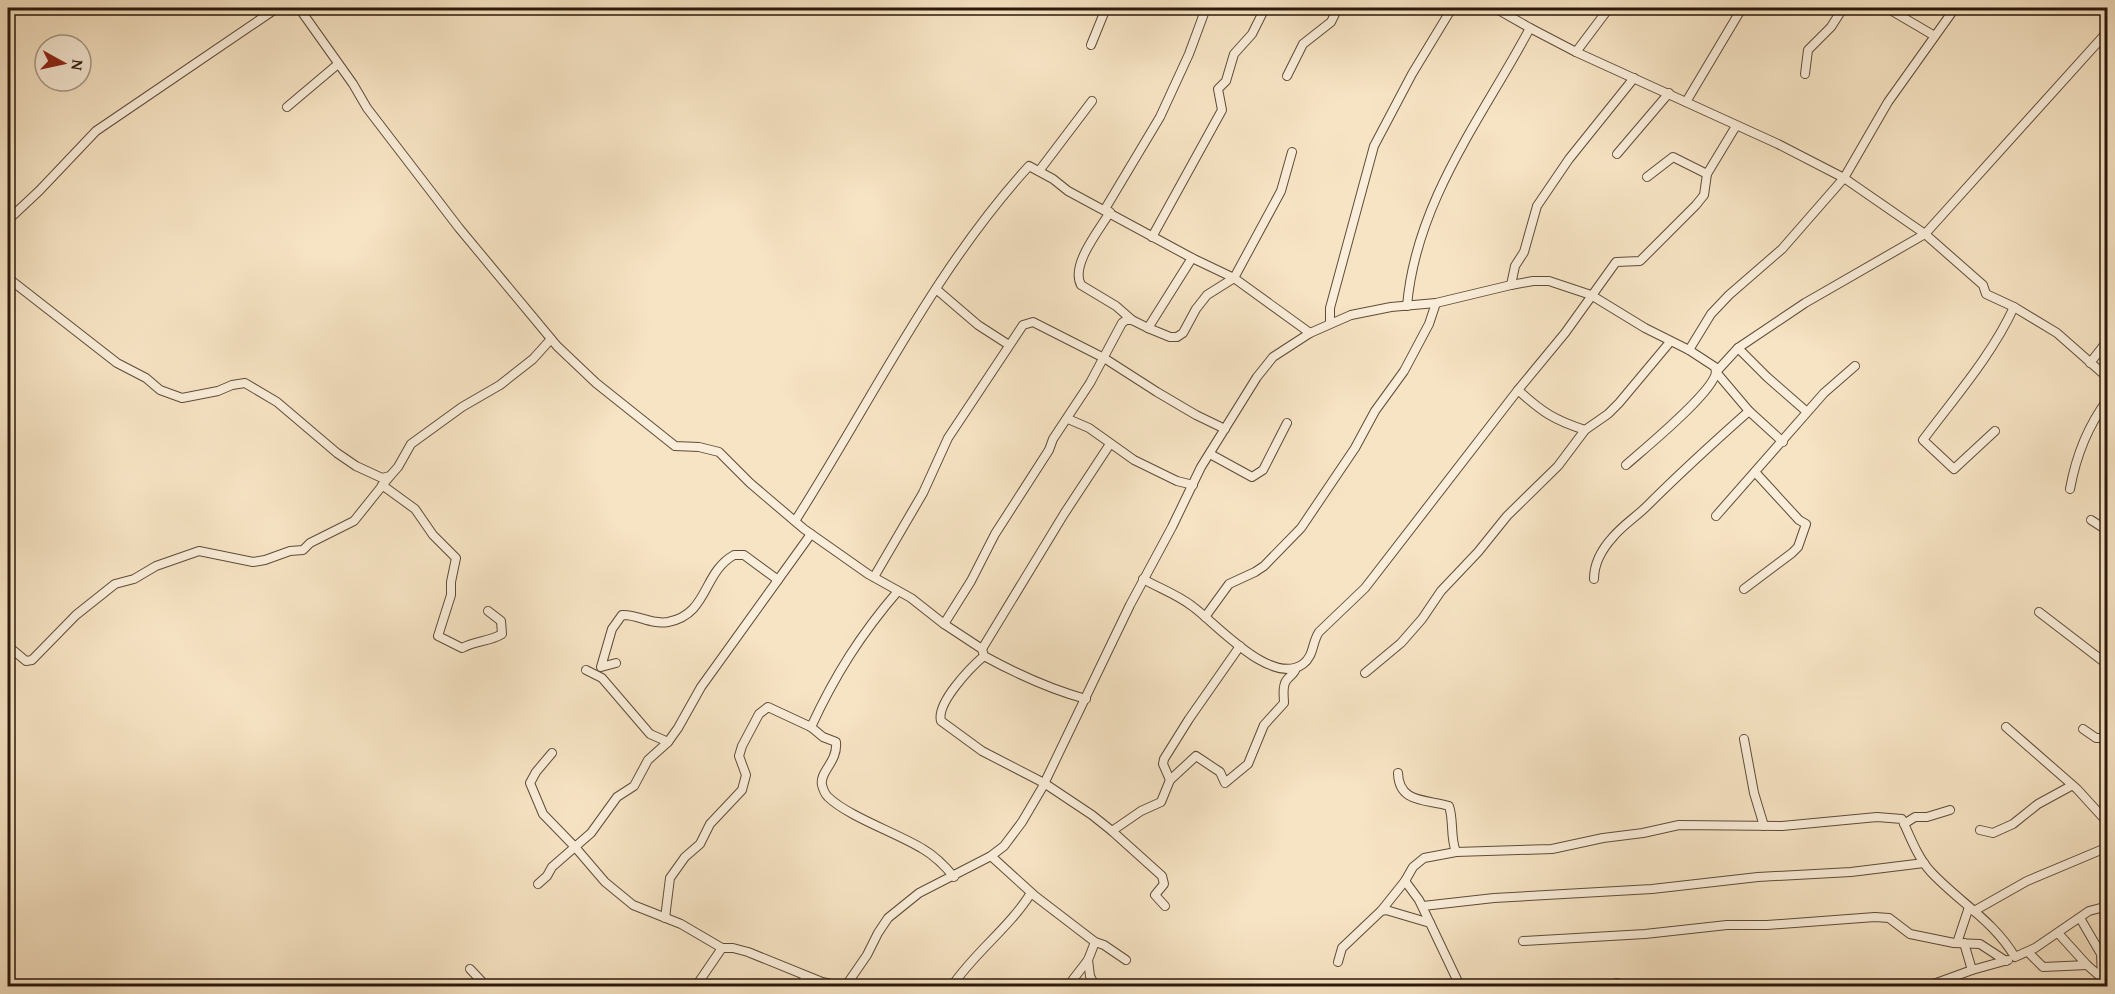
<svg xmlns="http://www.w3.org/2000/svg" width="2115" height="994" viewBox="0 0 2115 994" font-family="'Gentium Book Plus',serif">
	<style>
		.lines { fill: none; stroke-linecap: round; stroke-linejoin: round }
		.minor-casing { stroke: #5e4c38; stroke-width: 10 }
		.minor { stroke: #faedd9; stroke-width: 8 }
	</style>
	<rect width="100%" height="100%" fill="#f7e4c4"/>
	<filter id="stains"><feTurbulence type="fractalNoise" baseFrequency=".00333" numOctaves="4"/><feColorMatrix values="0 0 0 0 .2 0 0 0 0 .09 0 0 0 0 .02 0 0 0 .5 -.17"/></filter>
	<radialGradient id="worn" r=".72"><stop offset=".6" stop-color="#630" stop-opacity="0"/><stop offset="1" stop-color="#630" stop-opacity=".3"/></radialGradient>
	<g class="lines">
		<g class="minor-casing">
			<g id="minor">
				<path d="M299,8L353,84L367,108L459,228L557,346L596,383L675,446L699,447L719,452L750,483L804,529L868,574L911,598L944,624L982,649L984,656C1017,674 1049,689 1086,699"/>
				<path d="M1495,8L1530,28L1576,52L1778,144L1844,178L1925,234L1983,285L1986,294L2014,307L2057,333L2108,378"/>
				<path d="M1887,8L1933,35"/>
				<path d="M1091,45L1106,8"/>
				<path d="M1576,52L1609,8"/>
				<path d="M1805,74L1808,50L1831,27L1843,8"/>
				<path d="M1287,76L1303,44L1331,22L1338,8"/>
				<path d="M1686,102L1742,8"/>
				<path d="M287,107L338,64"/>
				<path d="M1617,154L1669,93"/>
				<path d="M1039,171L1092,101"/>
				<path d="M1647,177L1673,157L1707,174"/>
				<path d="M1105,209L1160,117L1189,54L1206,8"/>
				<path d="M1110,212C1100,229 1070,265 1081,285L1116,306L1132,320"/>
				<path d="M8,220L39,191L96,131L277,8"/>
				<path d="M1152,237L1222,110L1218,89L1226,81L1234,54L1252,34L1265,8"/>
				<path d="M8,278L117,363L146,378L160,390L182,398L218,391L232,385L245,383L277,402L337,453L356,466L382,478L390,476L398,467L411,444L462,407L500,385L533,359L551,339"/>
				<path d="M1511,285L1515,266L1524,252L1537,206L1569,159L1634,78"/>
				<path d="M936,289L978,325L1009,345"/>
				<path d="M1407,306C1416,201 1482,118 1530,28"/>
				<path d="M1330,323V308L1374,146L1412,74L1452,8"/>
				<path d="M1148,328L1170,337H1177L1183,333L1196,309L1207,295L1234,278L1281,191L1292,152"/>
				<path d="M1738,348L1767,377L1807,412"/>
				<path d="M1689,350L1711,314L1729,295L1782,249L1844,178L1888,102L1955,8"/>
				<path d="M2090,363L2108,340"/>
				<path d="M1518,390C1542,412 1554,420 1585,430"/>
				<path d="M1749,411L1783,442"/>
				<path d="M1068,419L1089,428L1134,460L1177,481L1193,485"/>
				<path d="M1995,431L1954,469L1923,440C1955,397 1992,355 2014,307"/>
				<path d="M1210,454L1252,477L1263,470L1287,423"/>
				<path d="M1626,465C1644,449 1714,392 1716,372"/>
				<path d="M382,485L415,509L433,535L456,558L451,582V595L438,636L462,648C476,640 489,642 502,634L501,621L488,611"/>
				<path d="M2070,489C2076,456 2087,427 2108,399"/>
				<path d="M1716,516L1824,393L1855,366"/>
				<path d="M2091,520L2108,531"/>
				<path d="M795,521C871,402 934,270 1029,166L1053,179L1068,191L1192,258L1234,278L1310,333"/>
				<path d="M874,577L923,493L948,438L1023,325L1033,322L1104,358L1157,392L1196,415L1225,429"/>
				<path d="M1143,579C1159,588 1178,595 1192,606C1216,623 1271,687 1303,664C1314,656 1312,642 1319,632L1365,588L1518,390L1565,333L1616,262L1640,261L1696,205L1704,195L1707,174L1736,126"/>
				<path d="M1594,579C1594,563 1602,549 1613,537C1623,525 1636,517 1647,506C1680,473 1714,442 1749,411L1716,372"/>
				<path d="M1744,589L1792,553L1798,547L1806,524L1799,520L1755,472"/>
				<path d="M898,591C861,634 835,675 811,727L823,737L836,742C838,762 819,772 822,785C823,789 826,795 828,797C849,817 897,833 923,849C935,856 945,866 954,877"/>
				<path d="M2039,612L2108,665"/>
				<path d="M1205,617L1229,584L1255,572L1264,566L1301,528L1355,448L1375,411L1404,371L1429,324L1436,303"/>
				<path d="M944,624L971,581L995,534L1049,450L1053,439L1090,383L1122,323L1126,320H1132L1148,328L1192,258"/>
				<path d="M8,646L26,661L32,660L76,615L115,584L134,579L156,566L199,551L253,562L265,560L290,551L303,550L310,543L354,521L390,476"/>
				<path d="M982,649L1064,514L1110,444"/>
				<path d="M984,656C971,667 936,703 941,721L982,751L1044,783L1092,815L1112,831L1141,811L1161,802L1170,780L1163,764L1164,759L1189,719L1240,646"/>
				<path d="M616,663L601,667L612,629L622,615C638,614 650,625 668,622C709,614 702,573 734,555H744L778,580"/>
				<path d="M586,670L602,678L650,734L668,742"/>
				<path d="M1365,673L1401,643L1422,619L1441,591L1478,552L1507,516L1558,466L1585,430L1608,414L1619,403L1670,342"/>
				<path d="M2006,727L2077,789L2108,823"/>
				<path d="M2083,729L2096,738H2102L2108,731"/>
				<path d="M1744,739L1754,793L1764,826"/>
				<path d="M552,753L536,772L530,783L543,814L575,847L605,882L633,905L681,924L722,948H733L748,952L822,982L841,986L847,984L867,955L878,933L888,918L919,893L991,856L1004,846L1022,822L1042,788L1130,605L1172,527L1201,467L1257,377L1273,357L1310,333L1351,315L1391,307L1436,303L1511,285L1533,281H1549L1591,295L1645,328L1689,350L1715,367L1716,372L1738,348L1805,303L1925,234L2108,31"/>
				<path d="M1398,773C1399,804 1427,799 1449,806C1454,821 1450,837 1456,852L1552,849L1603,838L1643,833L1679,825L1782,826L1877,817L1902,819C1910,837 1918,858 1931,872C1959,902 1994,921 2015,957L2035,948L2089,911L2108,906"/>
				<path d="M1170,780L1196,756L1220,772L1225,783L1248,764L1264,725L1284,703C1284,697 1282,687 1286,681C1290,675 1294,675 1296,668"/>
				<path d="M1904,824L1915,817H1927L1950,810"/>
				<path d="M1980,830L1993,833L2013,824L2038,804L2071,786"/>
				<path d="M1112,831L1162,876L1164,884L1155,895L1165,906"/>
				<path d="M991,856L1035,896L1095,942L1104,945L1126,960"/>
				<path d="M1405,881L1419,900L1430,923"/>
				<path d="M538,884L547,876L552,867L591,833L617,797L634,786L648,760L668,742L678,728L701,687L811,534"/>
				<path d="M1423,906L1494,898L1652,889L1758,877L1851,872L1924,863"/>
				<path d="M1381,911L1405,881L1413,867L1424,858L1456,852"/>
				<path d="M1974,911L2027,881L2108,847"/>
				<path d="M665,918L670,878L685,857L700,844L710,824L742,790L746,775L739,756L742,746L759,714L768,707L811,727"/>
				<path d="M2080,918L2101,954L2102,978L2087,965"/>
				<path d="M1523,941L1645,934L1727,925H1767L1875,917L1889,918L1910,934L1954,943L1980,944L2006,961"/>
				<path d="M1957,943L1969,907"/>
				<path d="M1964,943L1972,970"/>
				<path d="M2028,952L2043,967L2087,965L2058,933"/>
				<path d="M1088,960L1090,976L1095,986"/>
				<path d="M1338,962L1342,948L1381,911L1386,910L1430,923L1460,986"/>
				<path d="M470,969L486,986"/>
				<path d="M1617,983L1620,986"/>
				<path d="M696,986L722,948"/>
				<path d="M797,986L808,977"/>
				<path d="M952,986C975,952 1009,928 1031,893"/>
				<path d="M1068,986L1088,960L1095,942"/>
				<path d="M1928,986L1972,970L2008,960"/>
			</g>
		</g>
		<use href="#minor" class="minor"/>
	</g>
	<rect width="2115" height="994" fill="none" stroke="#f7e4c4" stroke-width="30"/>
	<rect x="9" y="9" width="2097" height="976" fill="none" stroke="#2b190a" stroke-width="3"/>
	<rect x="15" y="15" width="2085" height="964" fill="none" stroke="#2b190a" stroke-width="1.5"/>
	<g transform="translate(63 63) rotate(98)"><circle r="28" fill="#faedd9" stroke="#a79886" stroke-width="1.5"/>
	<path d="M0-4.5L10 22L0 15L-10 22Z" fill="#8f2418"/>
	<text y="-9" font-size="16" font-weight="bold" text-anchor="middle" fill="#2b190a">N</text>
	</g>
	<rect width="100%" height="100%" filter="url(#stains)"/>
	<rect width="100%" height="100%" fill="url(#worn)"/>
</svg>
